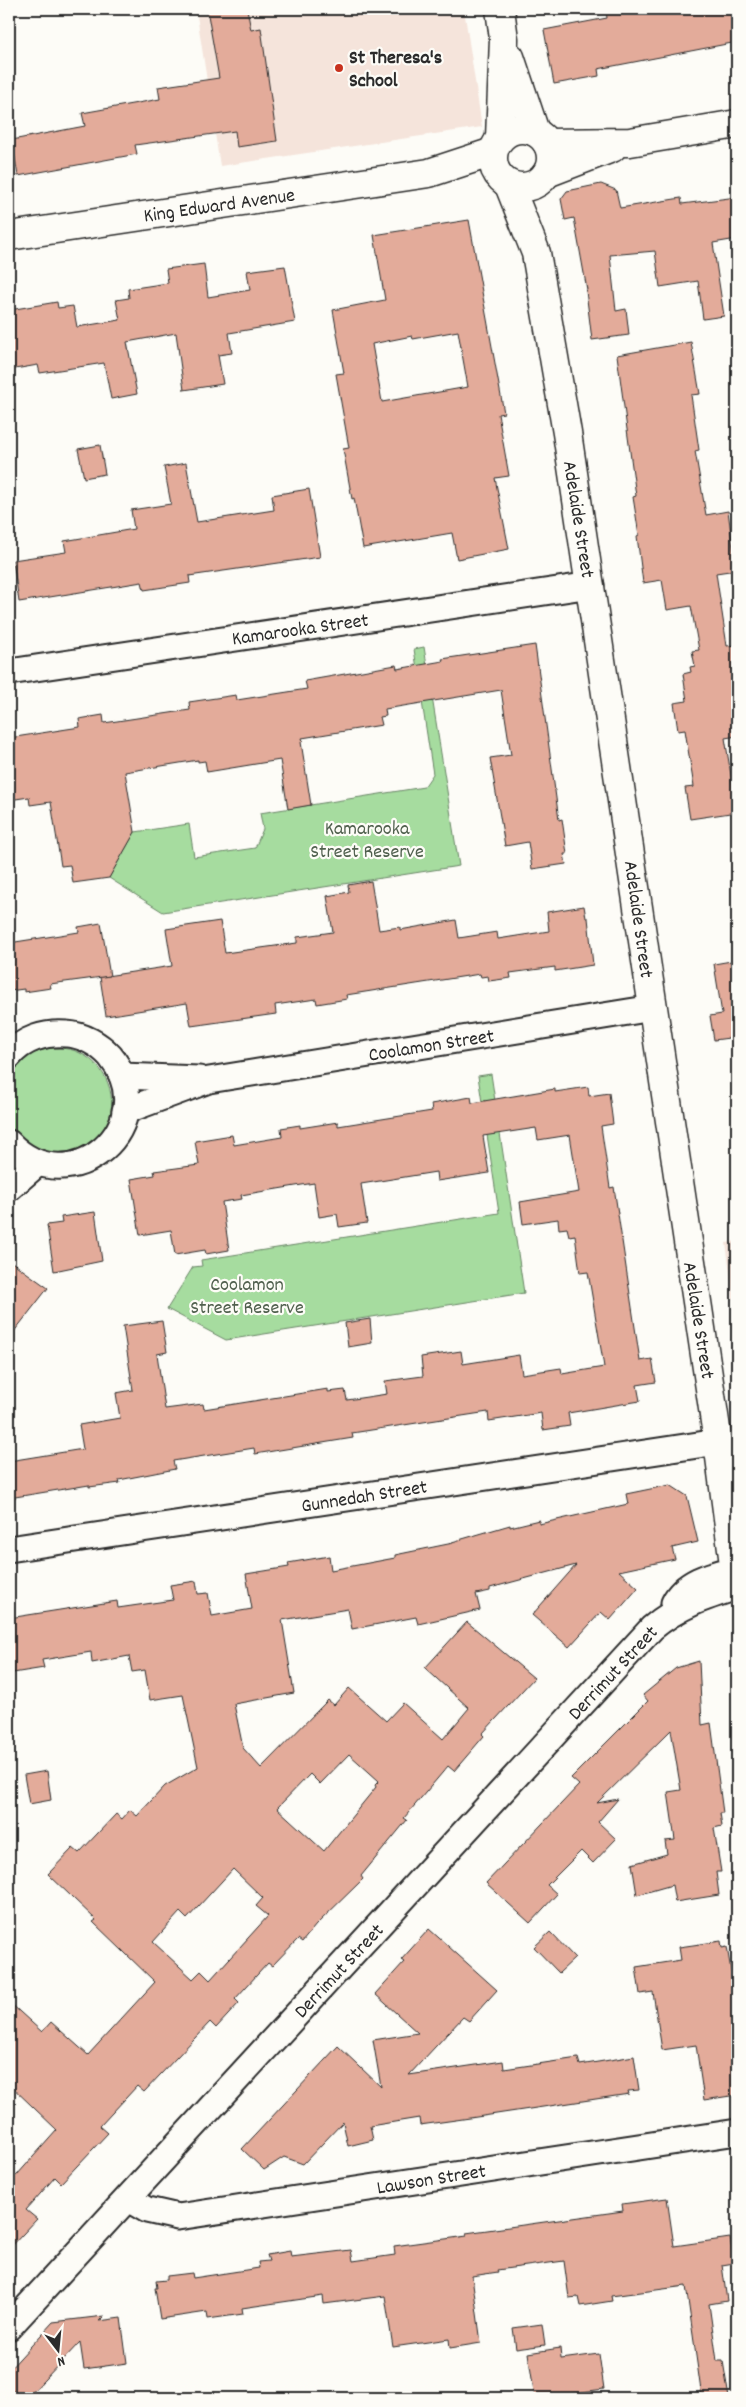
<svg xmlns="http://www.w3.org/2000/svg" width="746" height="2407" viewBox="0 0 746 2407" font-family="Dekko,sans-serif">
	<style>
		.built { fill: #f5e4db }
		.green { fill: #a6dc9f; stroke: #688465 }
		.building { fill: #e3ab9a; stroke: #2b2b2b; fill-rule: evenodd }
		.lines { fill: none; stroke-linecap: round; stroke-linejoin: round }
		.minor-casing { stroke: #2b2b2b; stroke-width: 29 }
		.tertiary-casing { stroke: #2b2b2b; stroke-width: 31 }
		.minor { stroke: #fdfcf7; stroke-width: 25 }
		.tertiary { stroke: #fdfcf7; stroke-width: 28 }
		.poi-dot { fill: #c8321e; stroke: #fdfcf7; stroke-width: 2 }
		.labels { text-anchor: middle; stroke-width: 4.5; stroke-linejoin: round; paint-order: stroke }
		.poi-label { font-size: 20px; font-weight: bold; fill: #2b2b2b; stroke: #fdfcf7; text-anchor: start }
		.street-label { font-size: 20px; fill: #2b2b2b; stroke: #fdfcf7 }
		.park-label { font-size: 20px; fill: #50604e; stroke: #fdfcf7 }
	</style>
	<rect width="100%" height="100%" fill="#fdfcf7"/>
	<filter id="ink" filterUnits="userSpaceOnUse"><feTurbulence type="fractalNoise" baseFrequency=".02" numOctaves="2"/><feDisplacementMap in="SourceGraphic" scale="10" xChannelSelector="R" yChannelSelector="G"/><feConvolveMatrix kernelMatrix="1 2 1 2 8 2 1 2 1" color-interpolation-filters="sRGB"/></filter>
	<g filter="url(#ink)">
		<g class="built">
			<path d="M196,9H464L482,127L220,166Z"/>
			<path d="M737,1241V1325L726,1243Z"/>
		</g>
		<g class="green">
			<path d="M424,647L459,866L163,912L109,878L135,832L189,824L194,857L255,848L263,829L260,813L424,787L433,774L414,649Z"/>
			<path d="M50,1048C61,1048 71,1048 80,1053C110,1067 122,1107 101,1133C97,1138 93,1145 88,1148C77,1154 59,1155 47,1158L9,1132V1075C18,1059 33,1052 50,1048Z"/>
			<path d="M491,1074L524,1293L226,1340L167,1309L193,1267L202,1266L201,1260L499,1213L478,1076Z"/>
		</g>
		<g class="building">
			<path d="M207,9H247L251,30L261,28L277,141L237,147L235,131L135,145L137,154L18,176L12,140L85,126L82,113L160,99L158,87L219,78Z"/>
			<path d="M621,9H649L650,14L678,9H737V42L598,69L599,76L554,84L544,30L607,18L606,11Z"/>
			<path d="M601,184L616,190L620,208L681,198L682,204L737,197V239L713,243L724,316L703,319L698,281L660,287L655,251L610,255L616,311L626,309L629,335L592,340L586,291L587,290L574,218L565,220L561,199L567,191Z"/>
			<path d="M469,220L504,413L498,414L509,476L495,478L509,549L457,559L452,533L363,548L354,498L352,499L343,449L349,448L336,374L344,373L333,310L385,300L374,235ZM458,331L468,387L382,402L372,344L412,336L413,339Z"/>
			<path d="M204,264L208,297L250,290L247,271L285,266L295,322L229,333L232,353L218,355L223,384L184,390L176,333L127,342L137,394L111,399L104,363L40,373L38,365L9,370V310L57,302L58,308L73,306L77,327L120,320L116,300L129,298L128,289L168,283L166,269Z"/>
			<path d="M691,342L700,394L691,395L699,450L695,451L706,515L728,511L736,570L716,573L727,646L735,645L737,658V736L725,738L737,812L690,819L685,788L694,787L685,730L678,731L674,703L687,701L683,674L691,672L690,667L695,666L692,651L699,650L691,606L667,610L662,580L643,583L637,536L639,535L633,497L636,496L617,355Z"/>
			<path d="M100,445L105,474L84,478L78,449Z"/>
			<path d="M186,463L197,522L274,510L272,495L309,489L320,557L189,576L190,583L144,590L142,582L19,602L13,560L66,552L64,541L134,529L131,510L171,504L164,467Z"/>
			<path d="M535,645L559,820L562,819L567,854H564L566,864L532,869L528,842L505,846L490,758L511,755L501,690L385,709L386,716L380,717L382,725L302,738L303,741L301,742L311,805L288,809L280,760L207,772L205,761L198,762V760L125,772L135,832L109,878L73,883L70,865L61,866L51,802L30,805L29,797L9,800V738L80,727L79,719L103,715L104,723L190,710L189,702L236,695L237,700L307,689L305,681L396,665L397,669L443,661L442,659Z"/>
			<path d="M371,881L379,930L400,927V930L456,920L459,938L497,932L498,939L549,931L547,912L584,906L586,918H588L593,965L555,971V967L510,973L511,978L489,981L488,976L481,977L480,974L346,995L347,999L317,1004L316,999L275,1005L276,1014L191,1026L187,1003L106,1016L100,977L172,966L166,929L220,921L225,953L297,943V937L333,932L327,896L349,892L348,885Z"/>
			<path d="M101,923L110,976L50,984L51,988L24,992V989L9,991V943L79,932L78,927Z"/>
			<path d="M737,960V1037L714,1040L710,1016L722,1014L714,964Z"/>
			<path d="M588,1087L589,1096L609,1093L613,1124L601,1126L610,1188L614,1187L640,1361L652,1359L656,1382L637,1385L640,1401L568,1413L570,1426L543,1430L541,1413L489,1421L488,1412L352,1433L353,1438L255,1454L254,1448L173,1461L175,1469L119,1480L120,1483L89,1487V1485L9,1498V1461L83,1449L79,1425L120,1418L116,1393L133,1390L123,1326L162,1321L167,1352L157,1354L165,1409L203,1404L204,1409L328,1389V1392L345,1390L347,1400L387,1394L385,1381L423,1376L421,1357L461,1351L463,1364L519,1355L522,1374L561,1368L562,1374L604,1367L588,1272L580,1273L575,1235L569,1236L567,1228L559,1229L558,1219L523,1224L520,1202L579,1192L570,1135L538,1140L536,1128L483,1136L489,1173L437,1181L436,1172L361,1184L367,1223L339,1227L337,1214L319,1217L314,1183L241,1195L242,1199L222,1202L229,1250L206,1254L205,1250L175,1255L171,1230L140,1235L131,1179L155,1175L154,1171L199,1165L195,1141L232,1135L234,1145L282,1137L281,1128L300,1125V1128L338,1122V1126L432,1111L431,1104L471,1097L472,1103L555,1089V1092Z"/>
			<path d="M95,1212L102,1261L54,1271L47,1225L62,1223L61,1217Z"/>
			<path d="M9,1260L48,1288L9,1338Z"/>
			<path d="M370,1319L372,1343L348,1347L345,1323Z"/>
			<path d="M670,1485L687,1496L698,1542L672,1548L675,1559L619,1571L638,1588L610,1620L601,1612L569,1647L532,1615L576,1565L490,1588V1591L476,1594L480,1610L418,1624L416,1617L352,1629L348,1609L282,1620L294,1693L234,1704L243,1748L261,1768L328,1700L334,1705L349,1688L386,1721L403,1703L443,1739L469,1708L425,1668L467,1622L534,1678L482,1734L484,1736L454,1771L448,1766L404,1818L407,1820L361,1876L363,1879L316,1925L302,1942L298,1939L272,1966L268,1963L235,1999L239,2003L216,2028L210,2022L144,2092L137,2086L100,2126L108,2133L61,2183L55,2177L26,2210L37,2219L9,2249V2184L57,2130L9,2084V2002L42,2032L51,2022L88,2055L155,1982L93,1922L96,1920L48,1874L73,1848L79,1853L116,1814L122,1819L130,1810L137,1816L165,1786L198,1767L183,1695L150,1700L145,1670L132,1672L129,1656L92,1663L91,1652L42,1660L44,1668L13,1673L11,1661H9V1618L117,1601L118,1608L173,1600L170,1585L196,1581L198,1594L208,1593L212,1616L252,1609L246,1574L289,1567L288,1563L329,1556L331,1570L395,1558V1555L453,1543L452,1542L510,1525V1527L539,1520V1524L628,1504L626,1494ZM349,1754L379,1781L375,1785L376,1787L324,1851L277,1808L310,1774L320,1784ZM233,1869L263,1898L256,1906L268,1916L210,1980L201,1971L193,1979L153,1942L180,1912L187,1919Z"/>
			<path d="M699,1661L702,1725L711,1723L723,1813H720L722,1826L714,1828L721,1872H716L719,1895L675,1902L672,1885L637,1895L632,1864L667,1854L665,1841L675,1840L668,1792L681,1790L671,1730L597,1803L618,1799L598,1822L616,1839L593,1863L581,1851L547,1885L557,1894L530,1923L486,1883L579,1785L571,1778L648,1701L643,1695L676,1668Z"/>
			<path d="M47,1771L51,1800L29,1804L24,1775Z"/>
			<path d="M429,1929L497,1990L469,2021L463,2017L409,2075L503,2061L504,2069L578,2058L580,2065L634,2056L639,2090L628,2091L629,2094L470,2118L420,2125L419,2118L370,2126L373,2140L348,2146L343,2122L303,2164L284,2157L264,2170L242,2149L338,2046L381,2087L373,2040L418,2033L375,1994L404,1962L401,1960Z"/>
			<path d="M550,1932L575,1958L559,1973L534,1947Z"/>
			<path d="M721,1941L722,1948L727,1947L737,2006V2095L704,2100L696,2045L662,2050L653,1992L640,1994L636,1967L681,1960L679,1947Z"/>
			<path d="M667,2198L674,2246L730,2238L734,2263L722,2265L727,2301L709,2304L717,2361H723L729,2398H702L686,2286L611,2296L612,2301L580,2306L578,2297L569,2298L564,2261L497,2270L498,2272L472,2276L481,2343L450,2348L449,2339L393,2347L385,2296L324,2304L323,2296L242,2308L243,2314L208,2319L207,2312L160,2319L155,2288H157L156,2281L167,2280V2276L192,2273L193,2278L259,2268L258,2262L269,2261L267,2255L290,2251L291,2257L351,2250L353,2261L395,2255L394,2246L467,2236L466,2233L623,2211L622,2204Z"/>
			<path d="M104,2316L99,2321L121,2318L127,2363L84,2369L80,2342L27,2398H20L9,2387V2370L53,2322Z"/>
			<path d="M542,2324L545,2345L516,2349L513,2328Z"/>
			<path d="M560,2348L561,2359L599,2354L604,2389L567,2394V2398H535L528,2353Z"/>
		</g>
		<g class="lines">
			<g class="minor-casing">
				<g id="minor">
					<path d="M9,672L591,585"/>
					<path d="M9,1056C23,1039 45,1032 67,1034C83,1035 99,1044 110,1056C165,1123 71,1208 9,1143"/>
					<path d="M122,1076L199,1079"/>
					<path d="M125,1111L209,1080L653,1008"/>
					<path d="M9,1188L38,1163"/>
					<path d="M9,1549L718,1442"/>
					<path d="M674,1603C685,1581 711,1575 734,1569"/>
					<path d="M128,2199L147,2210L178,2217L737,2132"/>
					<path d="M9,2327L652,1628C678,1606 705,1597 737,1587"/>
				</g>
			</g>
			<g class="tertiary-casing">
				<g id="tertiary">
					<path d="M500,9L504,39L500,138"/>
					<path d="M510,57L535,132"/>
					<circle cx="522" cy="158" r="29"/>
					<path d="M547,143L630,142L737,124"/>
					<path d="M547,173L612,148"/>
					<path d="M509,185L536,253L567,433L718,1442L737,1587"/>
					<path d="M9,236L429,173L493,152"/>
				</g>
			</g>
			<use href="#minor" class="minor"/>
			<use href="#tertiary" class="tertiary"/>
		</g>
	</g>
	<circle class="poi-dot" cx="339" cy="68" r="5"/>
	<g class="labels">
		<g class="poi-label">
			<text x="349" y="63">St Theresa's<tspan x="349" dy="23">School</tspan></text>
		</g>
		<g class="street-label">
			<text transform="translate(219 204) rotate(-8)" y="7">King Edward Avenue</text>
			<text transform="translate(580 519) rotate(81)" y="7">Adelaide Street</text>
			<text transform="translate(300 628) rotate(-8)" y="7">Kamarooka Street</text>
			<text transform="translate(640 919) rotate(82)" y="7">Adelaide Street</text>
			<text transform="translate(431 1044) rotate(-9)" y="7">Coolamon Street</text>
			<text transform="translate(700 1320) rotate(81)" y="7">Adelaide Street</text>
			<text transform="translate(364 1495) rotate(-9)" y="7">Gunnedah Street</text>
			<text transform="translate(612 1672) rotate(-47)" y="7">Derrimut Street</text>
			<text transform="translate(338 1970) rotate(-47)" y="7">Derrimut Street</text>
			<text transform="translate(431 2178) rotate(-9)" y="7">Lawson Street</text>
		</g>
		<g class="park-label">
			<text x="367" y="834">Kamarooka<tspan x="367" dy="23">Street Reserve</tspan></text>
			<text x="247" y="1290">Coolamon<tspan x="247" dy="23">Street Reserve</tspan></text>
		</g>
	</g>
	<rect width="746" height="2407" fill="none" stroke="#fdfcf7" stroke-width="30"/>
	<rect x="15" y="15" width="716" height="2377" fill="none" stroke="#2b2b2b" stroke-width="2" filter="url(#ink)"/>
	<g transform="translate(58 2350) rotate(164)" stroke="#fdfcf7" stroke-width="4" paint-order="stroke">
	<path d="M0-4L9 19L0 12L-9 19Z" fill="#2b2b2b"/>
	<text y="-8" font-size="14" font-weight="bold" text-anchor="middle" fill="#2b2b2b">N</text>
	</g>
</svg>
